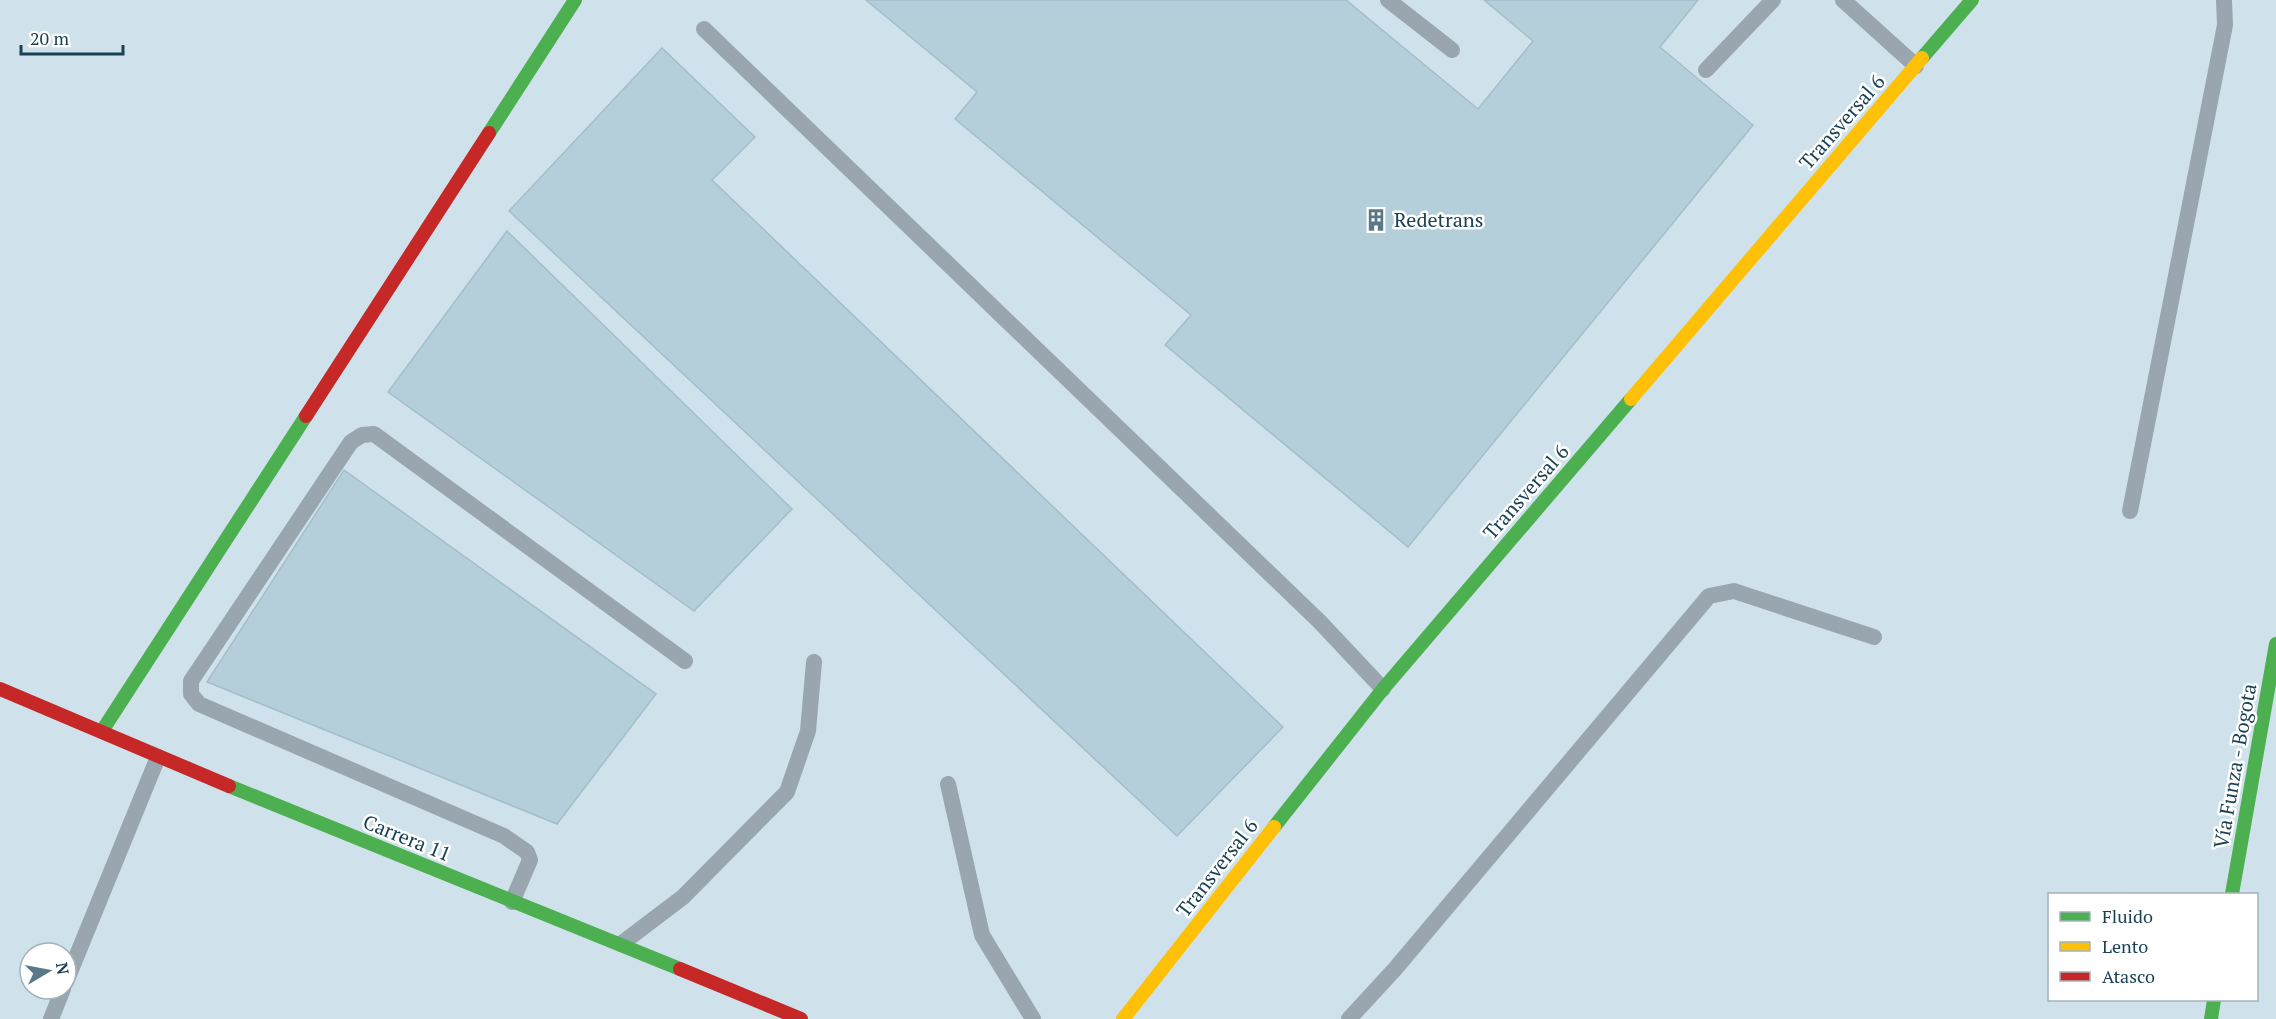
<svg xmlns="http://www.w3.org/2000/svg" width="2276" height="1019" viewBox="0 0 2276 1019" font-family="'PT Serif',serif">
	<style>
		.building { fill: #b4ceda; stroke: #a3beca; stroke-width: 1.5 }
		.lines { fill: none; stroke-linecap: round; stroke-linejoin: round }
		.lane { stroke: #99a6af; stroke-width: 16 }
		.fast { stroke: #4caf50; stroke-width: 14 }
		.slow { stroke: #ffc107; stroke-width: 14 }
		.jam { stroke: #c62828; stroke-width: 14 }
		.labels { text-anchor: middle; stroke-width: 5; stroke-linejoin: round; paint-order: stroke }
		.street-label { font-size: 20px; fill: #1a4154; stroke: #fff }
		.poi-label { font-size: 20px; fill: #1a4154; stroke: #fff; text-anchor: start }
	</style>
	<rect width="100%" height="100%" fill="#cfe2eb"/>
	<g class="building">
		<path d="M866,0H1346L1478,109L1533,41L1484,0H1698L1660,47L1753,125L1408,547L1165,345L1191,315L955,119L977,92Z"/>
		<path d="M662,48L755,137L712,180L1283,727L1177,836L509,211Z"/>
		<path d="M507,231L792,509L694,611L388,392Z"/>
		<path d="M344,470L656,694L557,824L207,682Z"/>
	</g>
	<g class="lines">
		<g class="lane">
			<path d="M1388,0L1452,50"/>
			<path d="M1843,0L1916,66"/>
			<path d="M704,29L1320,622L1383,689"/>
			<path d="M1706,70L1773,0"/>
			<path d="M2130,511L2225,25L2224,0"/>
			<path d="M948,784L982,935L1033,1019"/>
			<path d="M512,902L530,860L527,852L504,836L199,704L191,694V681L351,442L362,435L374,434L685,661"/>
			<path d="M621,944L683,897L787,792L808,731L814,662"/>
			<path d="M66,982L158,757"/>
			<path d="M51,1019L63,989"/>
			<path d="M1349,1019L1395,969L1709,596L1734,591L1874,637"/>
		</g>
		<g class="fast">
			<path d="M1922,58L1972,0"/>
			<path d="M489,133L575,0"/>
			<path d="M102,731L306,416"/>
			<path d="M229,786L680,969"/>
			<path d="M1274,827L1383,689L1631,399"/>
			<path d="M2232,894L2276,644"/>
			<path d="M2211,1019L2214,1000"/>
		</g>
		<g class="slow">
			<path d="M1631,399L1922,58"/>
			<path d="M1123,1019L1274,827"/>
		</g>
		<g class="jam">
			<path d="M306,416L489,133"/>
			<path d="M0,689L229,786"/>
			<path d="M680,969L801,1019"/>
		</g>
	</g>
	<defs>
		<g id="building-bare" transform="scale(1.8)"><path d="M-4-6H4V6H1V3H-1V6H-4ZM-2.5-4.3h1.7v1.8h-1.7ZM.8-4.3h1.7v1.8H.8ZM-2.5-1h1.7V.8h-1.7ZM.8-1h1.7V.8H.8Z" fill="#597989" stroke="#fff" stroke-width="2.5" paint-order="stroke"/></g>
	</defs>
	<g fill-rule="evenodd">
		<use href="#building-bare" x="1376" y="220"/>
	</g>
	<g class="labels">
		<g class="street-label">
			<text transform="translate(1842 122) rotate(-49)" y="7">Transversal 6</text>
			<text transform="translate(1526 492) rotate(-49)" y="7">Transversal 6</text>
			<text transform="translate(2235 766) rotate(-80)" y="7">Vía Funza - Bogota</text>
			<text transform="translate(407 838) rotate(22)" y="7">Carrera 11</text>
			<text transform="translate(1217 868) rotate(-52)" y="7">Transversal 6</text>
		</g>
		<g class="poi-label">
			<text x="1394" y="227">Redetrans</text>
		</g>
	</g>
	<rect x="2048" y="893" width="210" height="108" fill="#ffffff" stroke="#a3b3bb" stroke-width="1.5"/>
	<rect x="2060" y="912" width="30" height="9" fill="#4caf50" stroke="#a3b3bb" stroke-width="1.5"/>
	<text x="2102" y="923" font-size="18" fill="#1a4154">Fluido</text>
	<rect x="2060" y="942" width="30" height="9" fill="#ffc107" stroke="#a3b3bb" stroke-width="1.5"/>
	<text x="2102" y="953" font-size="18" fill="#1a4154">Lento</text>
	<rect x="2060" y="972" width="30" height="9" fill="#c62828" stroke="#a3b3bb" stroke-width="1.5"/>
	<text x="2102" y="983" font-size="18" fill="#1a4154">Atasco</text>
	<g transform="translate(48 971) rotate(80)"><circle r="28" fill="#ffffff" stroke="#a3b3bb" stroke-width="1.5"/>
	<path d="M0-4.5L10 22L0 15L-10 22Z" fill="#597989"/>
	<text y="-9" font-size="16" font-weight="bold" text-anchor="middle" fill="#1a4154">N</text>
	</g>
	<path d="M21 45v9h102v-9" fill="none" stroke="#1a4154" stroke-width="3"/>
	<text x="30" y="45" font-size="18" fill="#1a4154" stroke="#ffffff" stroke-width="4.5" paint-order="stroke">20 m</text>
</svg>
